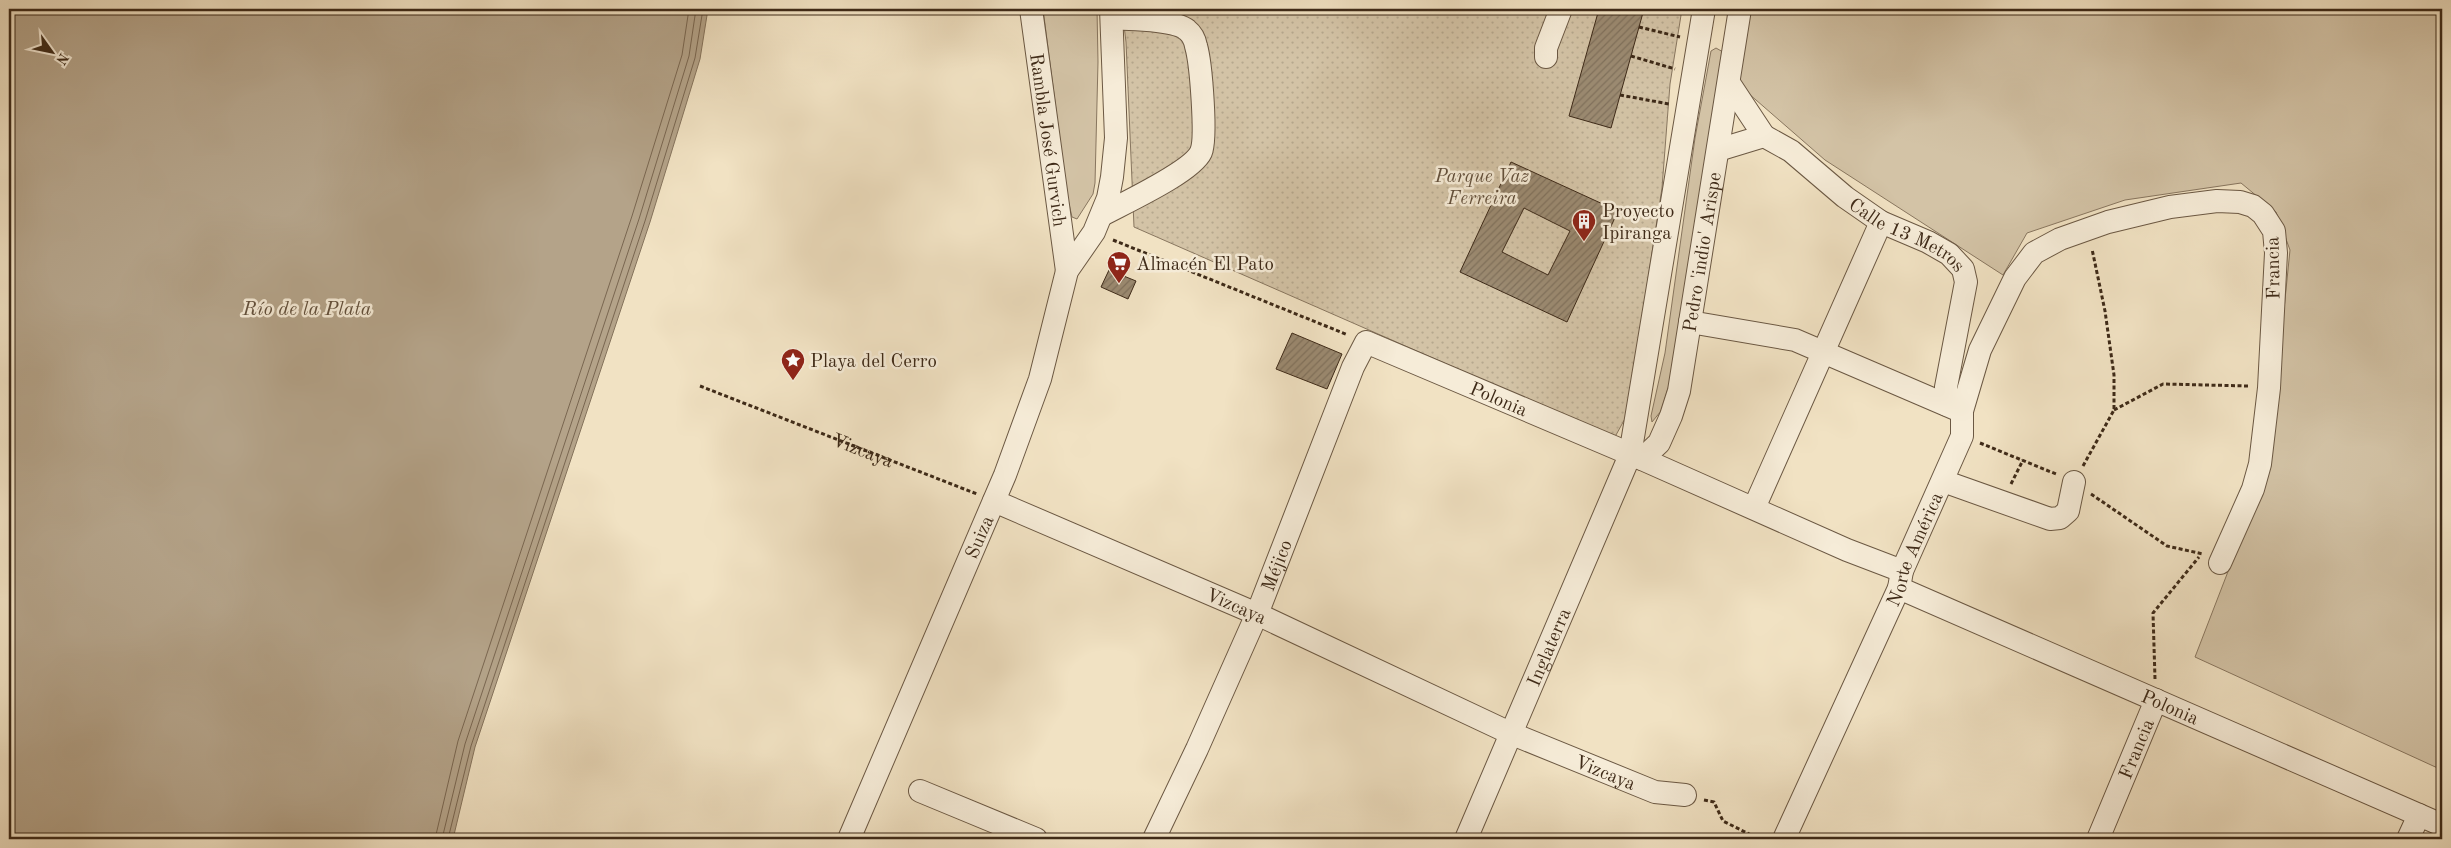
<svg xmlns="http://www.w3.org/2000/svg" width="2451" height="848" viewBox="0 0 2451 848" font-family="'Old Standard TT',serif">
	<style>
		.grass { fill: #d3c3a6; stroke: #88765f }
		.park { fill: url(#park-dots); stroke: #88765f }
		.water { fill: #b4a389; stroke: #85735c }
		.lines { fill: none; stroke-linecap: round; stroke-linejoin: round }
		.shore { stroke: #796650; stroke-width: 1 }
		.building { fill: url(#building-hatch); stroke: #3e2a18; fill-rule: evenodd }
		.minor-casing { stroke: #6b5843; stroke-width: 24 }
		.path { stroke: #3e2a18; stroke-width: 3; stroke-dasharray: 4 2.5; stroke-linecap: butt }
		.minor { stroke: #f6ecd8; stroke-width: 22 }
		.labels { text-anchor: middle; stroke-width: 5; stroke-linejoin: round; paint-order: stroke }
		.street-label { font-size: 19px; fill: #3e2a18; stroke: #f6ecd8 }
		.park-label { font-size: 19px; font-style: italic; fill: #63503c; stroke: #f6ecd8 }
		.poi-label { font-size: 19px; fill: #3e2a18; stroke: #f6ecd8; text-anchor: start }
		.water-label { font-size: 20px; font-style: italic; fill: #614e3a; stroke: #f6ecd8 }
	</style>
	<defs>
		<pattern id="park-dots" width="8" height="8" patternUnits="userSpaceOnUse" patternTransform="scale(1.25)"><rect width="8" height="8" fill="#d3c3a6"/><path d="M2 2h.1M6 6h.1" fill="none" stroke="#b6a88e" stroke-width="1.8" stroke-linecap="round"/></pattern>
		<pattern id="building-hatch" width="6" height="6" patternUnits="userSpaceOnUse" patternTransform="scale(1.25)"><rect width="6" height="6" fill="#9b8a71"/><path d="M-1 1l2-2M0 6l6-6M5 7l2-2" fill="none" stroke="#80715c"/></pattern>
	</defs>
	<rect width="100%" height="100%" fill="#f1e2c3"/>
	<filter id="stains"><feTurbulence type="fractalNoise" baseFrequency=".004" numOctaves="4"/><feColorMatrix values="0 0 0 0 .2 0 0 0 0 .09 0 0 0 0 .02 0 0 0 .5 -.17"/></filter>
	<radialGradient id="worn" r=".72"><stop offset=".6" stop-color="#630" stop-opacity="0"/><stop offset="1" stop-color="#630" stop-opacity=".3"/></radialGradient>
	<g class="grass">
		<path d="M1043,9H1097L1098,62L1095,183L1093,194L1077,219L1072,217L1067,195Z"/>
		<path d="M1744,9H2442V770L2195,657L2268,468L2290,250L2276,212L2241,183L2125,200L2027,233L2003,275L1825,160L1733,80Z"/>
		<path d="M1716,48L1723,52L1675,366L1661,411L1652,422L1651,416L1665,353L1695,138L1711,51Z"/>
	</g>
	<path class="park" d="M1122,9H1682L1670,84L1662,188L1636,357L1627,415L1616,435L1613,437L1134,227L1126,42Z"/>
	<path class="water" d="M9,9H708L700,59L650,222L475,747L453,839H9Z"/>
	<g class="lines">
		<g class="shore">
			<path d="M435,839L458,741L632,216L682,55L689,9"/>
			<path d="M442,839L465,744L639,219L689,56L696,9"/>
			<path d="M448,839L471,746L645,221L695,58L703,9"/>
		</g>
	</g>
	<g class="building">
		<path d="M1599,9H1644L1611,128L1569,116Z"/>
		<path d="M1511,162L1618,211L1567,322L1460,272ZM1524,208L1570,231L1548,275L1502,252Z"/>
		<path d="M1109,270L1136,281L1128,299L1101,287Z"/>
		<path d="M1292,333L1342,354L1327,389L1276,369Z"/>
	</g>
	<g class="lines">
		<g class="minor-casing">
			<g id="minor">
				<path id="s2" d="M1031,9L1067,271"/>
				<path d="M1546,57V48L1561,9"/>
				<path id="s3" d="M1764,136L1791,151L1845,197L1881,222L1928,242L1949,254L1963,269L1966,282L1946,387L1947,405"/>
				<path d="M1718,150L1764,136L1729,83"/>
				<path d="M1102,215C1124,203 1192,172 1201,152C1207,138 1201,63 1196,46C1195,40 1192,34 1187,30C1176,20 1128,18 1112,19"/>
				<path d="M1690,322L1795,340L1958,410"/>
				<path id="s4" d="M1642,459L1659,443L1671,416L1679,391L1740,9"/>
				<path d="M1943,481L2050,519L2060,518L2068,511L2074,482"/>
				<path id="s5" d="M994,501L1257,614L1510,733L1655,792L1685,795"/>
				<path d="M1754,508L1881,222"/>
				<path id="s6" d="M1899,588L2442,825"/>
				<path d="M920,791L1036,839"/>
				<path id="s7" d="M849,839L1005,475L1040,379L1067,271L1094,232L1108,198L1112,177L1116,138L1111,9"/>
				<path id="s8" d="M1154,839L1197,749L1257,614L1353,367L1366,342L1642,459L1847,550L1902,571"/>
				<path id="s9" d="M1466,839L1630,455L1704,9"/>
				<path id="s10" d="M1784,839L1899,588L1902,571L1962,436V411L1980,350L2015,278L2034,253L2060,239L2108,222L2170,207L2217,201L2240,202L2253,206L2263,214L2274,231L2276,253L2269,388L2260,464L2253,489L2220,563"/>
				<path id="s11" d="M2098,839L2156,700"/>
				<path d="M2408,839L2419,815"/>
			</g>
		</g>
		<g class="path">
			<path d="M1639,27L1680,37"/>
			<path d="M1631,56L1675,69"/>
			<path d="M1620,95L1669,104"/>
			<path d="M1113,240L1348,335"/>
			<path id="s1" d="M700,386L977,494"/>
			<path d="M2114,410L2163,384L2249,386"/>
			<path d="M1980,443L2056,474"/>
			<path d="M2083,466L2114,410V375L2105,311L2092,249"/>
			<path d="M2011,484L2023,460"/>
			<path d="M2091,494L2167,546L2203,554"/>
			<path d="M2155,679L2153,613L2199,557"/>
			<path d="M1704,800L1714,802L1723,821L1759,839"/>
		</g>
		<use href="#minor" class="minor"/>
	</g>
	<defs>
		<g id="building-pin" transform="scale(1.25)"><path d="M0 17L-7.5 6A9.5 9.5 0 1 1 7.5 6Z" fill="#8f2418" stroke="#f6ecd8"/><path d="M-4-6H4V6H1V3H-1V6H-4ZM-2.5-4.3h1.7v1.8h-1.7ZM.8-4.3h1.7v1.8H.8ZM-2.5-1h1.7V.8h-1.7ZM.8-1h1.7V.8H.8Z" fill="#fff"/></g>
		<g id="supermarket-pin" transform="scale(1.25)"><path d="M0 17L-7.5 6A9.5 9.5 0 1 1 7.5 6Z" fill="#8f2418" stroke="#f6ecd8"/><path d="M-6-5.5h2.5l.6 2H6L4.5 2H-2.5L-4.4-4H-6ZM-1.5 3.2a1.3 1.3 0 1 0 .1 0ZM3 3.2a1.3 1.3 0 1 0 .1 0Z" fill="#fff"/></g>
		<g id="sight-pin" transform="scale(1.25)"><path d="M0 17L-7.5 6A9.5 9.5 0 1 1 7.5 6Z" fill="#8f2418" stroke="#f6ecd8"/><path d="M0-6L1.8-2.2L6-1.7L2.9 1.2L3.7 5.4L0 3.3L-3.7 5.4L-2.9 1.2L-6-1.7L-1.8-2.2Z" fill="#fff"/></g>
	</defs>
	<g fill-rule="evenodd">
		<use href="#building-pin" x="1584" y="221"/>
		<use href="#supermarket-pin" x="1119" y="263"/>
		<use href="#sight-pin" x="793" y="360"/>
	</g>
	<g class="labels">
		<g class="street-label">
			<text dy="7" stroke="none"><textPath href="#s2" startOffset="132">Rambla José Gurvich</textPath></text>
			<text dy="7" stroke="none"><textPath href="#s3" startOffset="175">Calle 13 Metros</textPath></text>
			<text dy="7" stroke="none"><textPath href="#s4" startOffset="220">Pedro 'indio' Arispe</textPath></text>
			<text transform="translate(2272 268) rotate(-91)" y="7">Francia</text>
			<text dy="7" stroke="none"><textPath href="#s8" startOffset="685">Polonia</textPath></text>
			<text dy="7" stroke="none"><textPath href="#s1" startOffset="175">Vizcaya</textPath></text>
			<text dy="7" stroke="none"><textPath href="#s7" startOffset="329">Suiza</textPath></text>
			<text dy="7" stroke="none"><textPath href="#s10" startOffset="318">Norte América</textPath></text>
			<text dy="7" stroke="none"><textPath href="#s8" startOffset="300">Méjico</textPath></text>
			<text dy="7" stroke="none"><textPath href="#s5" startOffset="264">Vizcaya</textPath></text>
			<text dy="7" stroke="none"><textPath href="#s9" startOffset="209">Inglaterra</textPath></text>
			<text dy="7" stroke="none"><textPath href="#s6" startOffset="296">Polonia</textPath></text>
			<text dy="7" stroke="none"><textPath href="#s11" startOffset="98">Francia</textPath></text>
			<text dy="7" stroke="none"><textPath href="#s5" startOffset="669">Vizcaya</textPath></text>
		</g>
		<g class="park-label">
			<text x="1482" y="182">Parque Vaz<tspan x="1482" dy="22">Ferreira</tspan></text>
		</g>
		<g class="poi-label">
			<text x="1602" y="217">Proyecto<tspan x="1602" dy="22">Ipiranga</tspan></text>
			<text x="1136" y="270">Almacén El Pato</text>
			<text x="810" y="367">Playa del Cerro</text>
		</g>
		<g class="water-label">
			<text x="307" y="315">Río de la Plata</text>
		</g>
	</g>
	<rect width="2451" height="848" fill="none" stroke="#f1e2c3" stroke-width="30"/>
	<rect x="10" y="10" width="2431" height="828" fill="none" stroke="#3e2a18" stroke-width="2.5"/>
	<rect x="15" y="15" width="2421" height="818" fill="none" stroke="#3e2a18"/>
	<g transform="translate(52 52) rotate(123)" stroke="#f6ecd8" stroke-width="4" paint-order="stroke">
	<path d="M0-4L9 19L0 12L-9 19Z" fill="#3e2a18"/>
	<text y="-8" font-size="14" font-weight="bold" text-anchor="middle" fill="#3e2a18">N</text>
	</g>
	<rect width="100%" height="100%" filter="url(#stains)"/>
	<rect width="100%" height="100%" fill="url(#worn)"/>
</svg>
